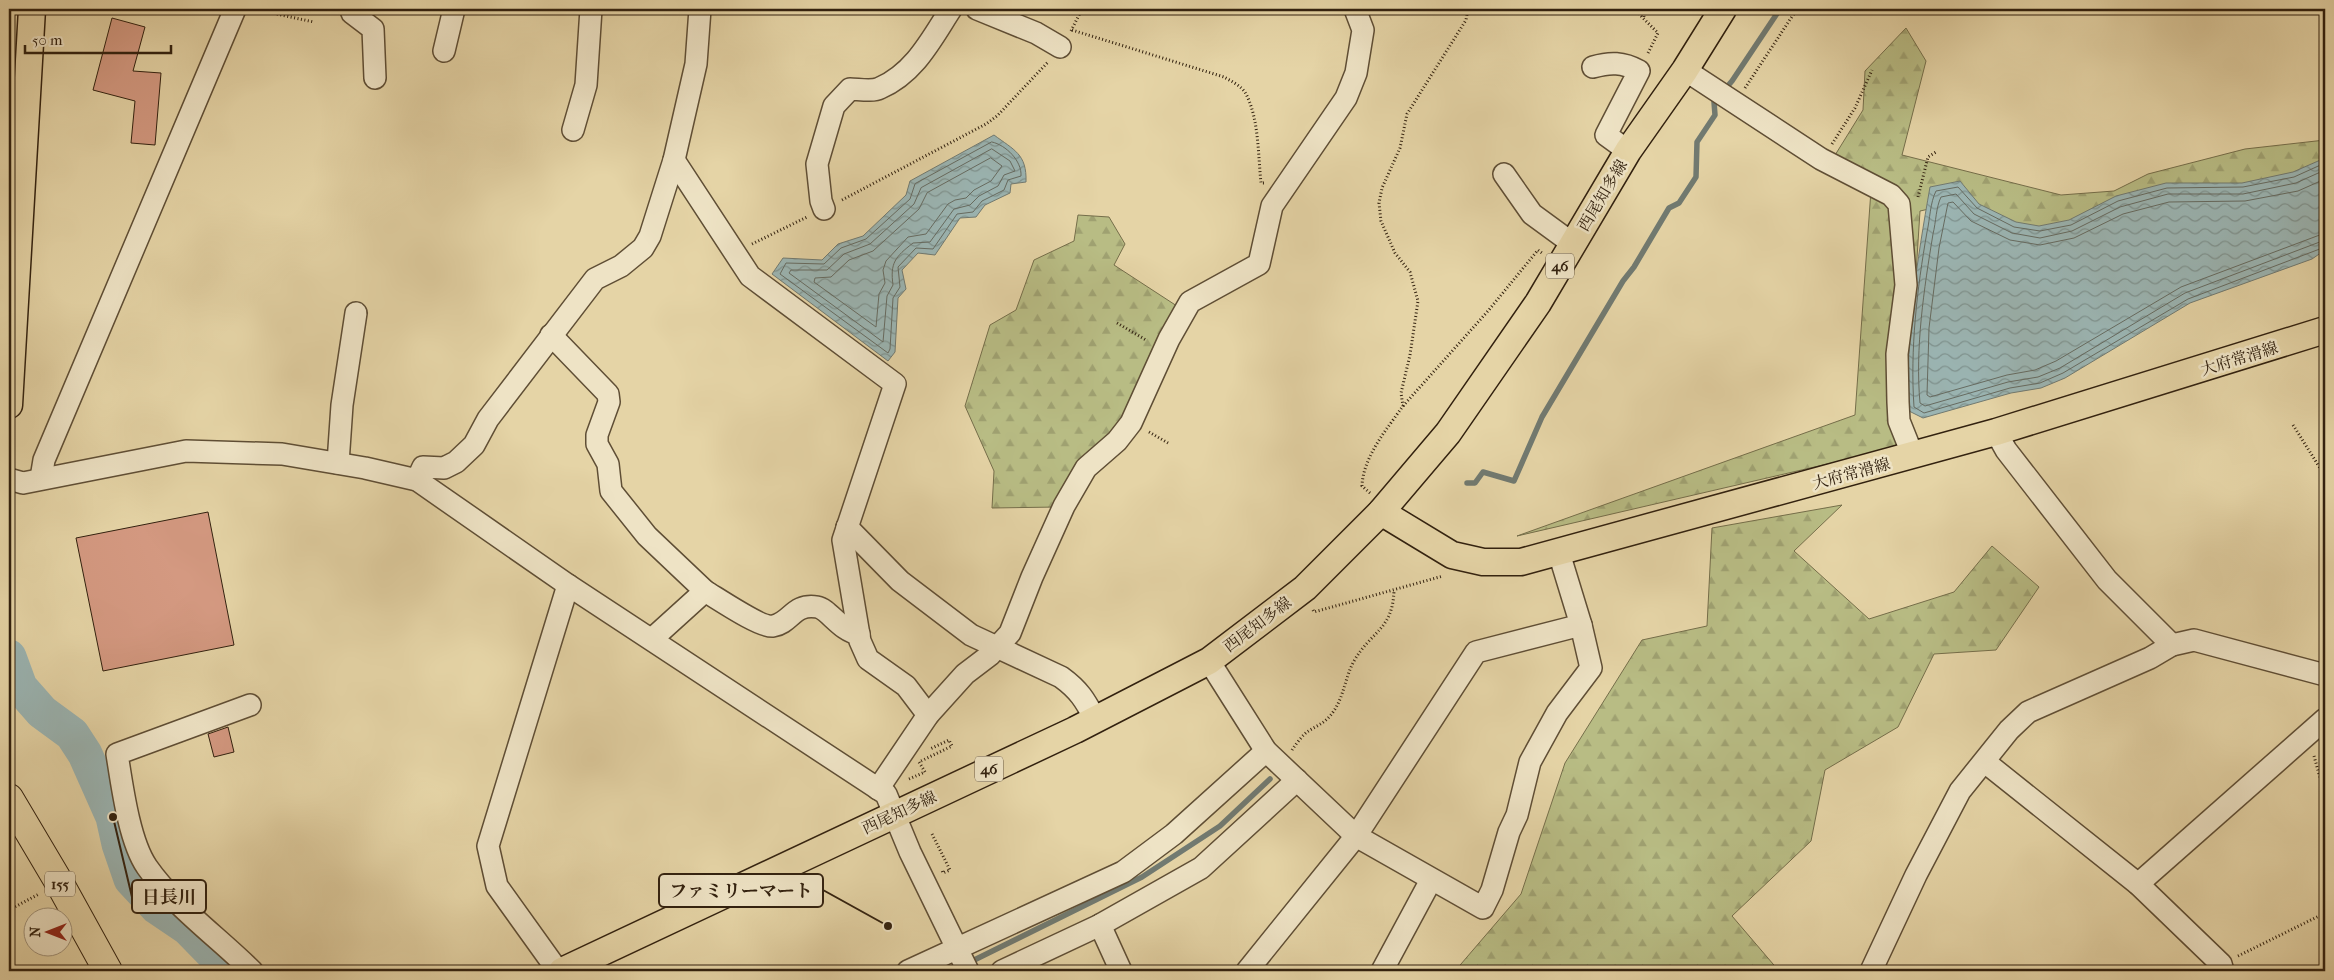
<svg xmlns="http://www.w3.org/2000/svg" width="2334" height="980" viewBox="0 0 2334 980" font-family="'IM FELL French Canon','Noto Serif JP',serif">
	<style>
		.forest { fill: url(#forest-firs); stroke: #756e4a }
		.water { fill: url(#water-waves); stroke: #717a71 }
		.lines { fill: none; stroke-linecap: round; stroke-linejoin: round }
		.shore { stroke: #666b61; stroke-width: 1 }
		.stream { stroke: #717a71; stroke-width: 5.5 }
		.river { stroke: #9bb5b3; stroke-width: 35 }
		.building { fill: #d49981; stroke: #32210f }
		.minor-casing { stroke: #5f4e35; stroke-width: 24 }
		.major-casing { stroke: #32210f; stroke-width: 29 }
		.highway-casing { stroke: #32210f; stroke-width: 30 }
		.path { stroke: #32210f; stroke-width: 3; stroke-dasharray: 1 2.5; stroke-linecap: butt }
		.minor { stroke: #eee3c5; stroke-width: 21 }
		.major { stroke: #e5d4a6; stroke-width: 26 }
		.highway { stroke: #e5d4a6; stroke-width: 28 }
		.labels { text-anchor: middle; stroke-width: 5; stroke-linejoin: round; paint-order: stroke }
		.shield { fill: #eee3c5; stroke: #6a5b46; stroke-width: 1 }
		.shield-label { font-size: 15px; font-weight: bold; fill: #32210f }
		.street-label { font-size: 16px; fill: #32210f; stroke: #eee3c5 }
		.leader { fill: none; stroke: #32210f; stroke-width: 2 }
		.callout-dot { fill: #32210f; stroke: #eee3c5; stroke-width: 2 }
		.callout { fill: #eee3c5; stroke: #32210f; stroke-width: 2 }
		.callout-label { font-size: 18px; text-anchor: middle; font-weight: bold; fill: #32210f }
	</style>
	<defs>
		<pattern id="forest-firs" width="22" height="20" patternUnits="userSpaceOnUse" patternTransform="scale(1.25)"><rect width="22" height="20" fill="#b8bc84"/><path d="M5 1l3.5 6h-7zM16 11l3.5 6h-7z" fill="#9fa171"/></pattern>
		<pattern id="water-waves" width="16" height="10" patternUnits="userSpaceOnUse" patternTransform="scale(1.25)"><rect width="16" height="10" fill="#9bb5b3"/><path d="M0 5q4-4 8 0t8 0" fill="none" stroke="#7f9390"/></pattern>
	</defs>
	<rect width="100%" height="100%" fill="#e5d4a6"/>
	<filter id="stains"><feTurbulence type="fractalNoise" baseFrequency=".004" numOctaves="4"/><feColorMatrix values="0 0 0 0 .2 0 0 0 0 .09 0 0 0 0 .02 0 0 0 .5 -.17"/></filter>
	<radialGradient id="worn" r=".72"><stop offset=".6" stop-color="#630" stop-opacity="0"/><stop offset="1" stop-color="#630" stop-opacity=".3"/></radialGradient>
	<g class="forest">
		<path d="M1906,28L1926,61L1902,155L2061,195L2114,191L2148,174L2245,149L2325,140V166L2017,237L1947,205L1920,211L1905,446L1517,536L1855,415L1871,190L1832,160L1863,110L1865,71Z"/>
		<path d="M1078,215L1109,217L1125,244L1114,265L1180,308L1143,416L1058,507L992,508L994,471L965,406L990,325L1016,310L1034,260L1074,241Z"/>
		<path d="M1842,505L1794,551L1869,619L1954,592L1992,546L2039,587L1996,650L1934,654L1898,727L1825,770L1811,841L1732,916L1779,971H1455L1521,894L1565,763L1642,640L1707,626L1712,528Z"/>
	</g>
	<g class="water">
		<path d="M994,135C1014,150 1027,154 1026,182L1011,184L1010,193L985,205L976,217L960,218L935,255L918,253L902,270L906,289L898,298L895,352L888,361L772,274L783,258L822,260L838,244L863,236L906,195L910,181Z"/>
		<path d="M2325,158V250L2312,259L2190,303L2065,378L2041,388L2011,393L1923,418L1909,411C1905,336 1917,261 1930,187L1960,181L1979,204L2016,222L2039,226L2069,220L2116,196L2166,183H2242L2293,172Z"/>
	</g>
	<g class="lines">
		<g class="shore">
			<path d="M992,142C1006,145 1022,161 1021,176L1008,180L1004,190L982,201L973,212L957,214L933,249L916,248L898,267L900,287L893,298L890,349L888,353L780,274L786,263L824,264L841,248L866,239L910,199L915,184Z"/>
			<path d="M992,149L1010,161L1015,171L1004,175L998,186L979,196L970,205L954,209L930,242L913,243C895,257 890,263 893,285L887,296L883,342L789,273L791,270H827L844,254L870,244L914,204L921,188Z"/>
			<path d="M991,158L1002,166L991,181L974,190L966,198L955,200L948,204L926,234L908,237L886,261L883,270L885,283L879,294L876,327L814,282L815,278L831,277L849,260L873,251L919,209L927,193Z"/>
			<path d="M2325,163L2294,177L2243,187L2167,188L2118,201L2071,225L2040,231L2014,227L1977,208L1958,187L1936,191C1930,203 1930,219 1927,232C1917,289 1910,349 1914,407L1924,413L2010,388L2040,383L2063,373L2188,299L2325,247"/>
			<path d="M2325,170L2296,183L2243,194H2168L2120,207L2072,231L2040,238L2012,233L1974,214L1956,194L1941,197C1936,207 1936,222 1933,234C1924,289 1915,348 1920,403L1925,406L2008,382L2038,377L2060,368L2185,293L2325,240"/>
			<path d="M2325,179L2298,191L2245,201L2169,202L2123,214L2074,238L2040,245L2010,240L1971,221L1953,202L1948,203L1939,248L1929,328L1927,395L1930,397L2007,375L2035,370L2056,361L2181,287L2325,233"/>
		</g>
		<g class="stream">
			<path d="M1467,483H1475L1483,472L1514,481L1542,417L1623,281L1634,267L1669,208L1679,203L1696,177L1697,142L1715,115L1714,102L1732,81L1780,9"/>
			<path d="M952,971L1142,877L1220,826L1270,779"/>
		</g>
		<path class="river" d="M9,657L20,687L42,712L72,734L85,754L113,817L119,844L131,879L157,907L188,928L230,971"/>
	</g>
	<g class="building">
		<path d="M112,18L145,27L133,71L161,73L155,145L131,143L135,101L93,90Z"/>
		<path d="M208,512L234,645L103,671L76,538Z"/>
		<path d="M228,727L234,752L214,757L208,734Z"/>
	</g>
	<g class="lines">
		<g class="minor-casing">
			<g id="minor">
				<path d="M351,9L352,13L373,29L375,78"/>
				<path d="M977,9L1036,33L1060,47"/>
				<path d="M444,51L454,9"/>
				<path d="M1593,67C1610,62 1623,62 1639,71L1606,135L1628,151"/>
				<path d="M1685,70L1821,159L1891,195L1899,204L1906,285L1897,354L1898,402L1899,421L1913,456"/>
				<path d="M573,130L586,85L591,9"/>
				<path d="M674,160L750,276L895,384L843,540L860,641L868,659L906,686L928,715"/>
				<path d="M1504,174L1532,214L1573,244"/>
				<path d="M824,209L821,201L817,164L834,106L850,89C858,89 872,92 880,88C915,73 932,38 951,9"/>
				<path d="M551,335L608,394L609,402L597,435V444L608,464L611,491L647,536L705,591L652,639"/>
				<path d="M1996,432L2006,450L2107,580L2172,645"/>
				<path d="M338,463L342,405L356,313"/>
				<path d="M41,478L44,460L235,9"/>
				<path d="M9,479L23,483L186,451L282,454L365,468L417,480L568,585L886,794L910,852L968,971"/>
				<path d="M417,480L423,467L444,468L456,462L474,445L488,419L595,279L621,266L643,248L650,236L674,160L696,64L700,9"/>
				<path d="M847,527L900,581L971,635L1061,677C1079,690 1085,700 1095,719"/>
				<path d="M705,591C717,598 761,628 773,626C791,623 793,603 817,607C829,609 840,631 859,634"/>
				<path d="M1209,661L1266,751L1356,836L1483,908L1492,890L1509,832L1517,815L1530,762L1557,713L1591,668L1581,625L1559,553"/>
				<path d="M250,705L117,754C122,785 129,841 147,867C175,907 218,937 252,971"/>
				<path d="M1985,762L2138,884L2221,964L2223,971"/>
				<path d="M878,789L928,715L965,674L990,655L1010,633L1032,577L1064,506L1086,468L1117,441L1131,423L1169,339L1190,302L1259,264L1272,206L1346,98L1356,73L1363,30L1355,9"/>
				<path d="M2138,884L2325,719"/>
				<path d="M1100,925L1121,971"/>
				<path d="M558,971L497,886L488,846L568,585"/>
				<path d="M908,971L1123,872L1174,834L1266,751"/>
				<path d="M1002,971L1100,925L1201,868L1297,780"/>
				<path d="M1247,971L1356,836L1476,652L1581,625"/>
				<path d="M1382,971L1431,880"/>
				<path d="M1871,971L1916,875L1960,791L2009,730L2028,712L2150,658L2172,645L2194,640L2325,675"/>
			</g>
		</g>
		<g class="major-casing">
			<g id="major">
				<path d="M9,405L32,9"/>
				<path d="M1381,512L1452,555L1483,562H1521L1996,432L2325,330"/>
				<path d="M562,971L1075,730L1178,677L1209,661L1305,588L1381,512L1448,433L1538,303L1628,151L1685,70L1723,9"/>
			</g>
		</g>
		<g class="highway-casing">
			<path id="highway" d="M9,798L60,884L108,971"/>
		</g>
		<g class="path">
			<path d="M253,9L314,22"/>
			<path d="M1598,9L1635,10L1658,33L1648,53"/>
			<path d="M1643,9L1644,17"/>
			<path d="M1072,30L1224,77C1231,81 1242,86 1246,94C1259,119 1258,155 1261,183H1265"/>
			<path d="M1071,31L1082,9"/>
			<path d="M1745,88L1797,9"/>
			<path d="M1832,144L1855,108L1872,70"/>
			<path d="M1918,197L1928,157L1936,152"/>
			<path d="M842,200L986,124L997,116L1048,62"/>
			<path d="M752,244L807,217"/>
			<path d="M1117,323L1146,340"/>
			<path d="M1403,406L1488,311L1538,250L1542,253"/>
			<path d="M2293,425L2325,476"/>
			<path d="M1149,432L1168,443"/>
			<path d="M1370,493L1362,486C1363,457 1387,429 1403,406L1401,393L1410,355L1418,301L1410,272L1395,253L1381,221L1379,203L1382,188L1400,148L1407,114L1466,20L1468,9"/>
			<path d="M1313,610L1314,612L1443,576"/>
			<path d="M1292,750C1296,744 1301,737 1307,732C1314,727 1323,724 1329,717C1344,701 1344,679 1354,661C1371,631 1393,630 1394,590"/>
			<path d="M2314,756L2325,796"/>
			<path d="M909,779L925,772L919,762L952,746L949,740L930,749"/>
			<path d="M932,834L950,870L943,873L942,870"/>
			<path d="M9,910L39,894"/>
			<path d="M2238,956L2325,913"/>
		</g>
		<use href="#minor" class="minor"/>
		<use href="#major" class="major"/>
		<use href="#highway" class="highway"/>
	</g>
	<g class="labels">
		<g class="shield">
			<rect x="1546" y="253.5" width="28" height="25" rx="4"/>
			<rect x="975" y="756.5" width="28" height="25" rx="4"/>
			<rect x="45" y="871.5" width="30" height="25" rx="4"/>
		</g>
		<g class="shield-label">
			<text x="1560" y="271">46</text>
			<text x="989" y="774">46</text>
			<text x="60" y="889">155</text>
		</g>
		<g class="street-label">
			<text transform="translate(1602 195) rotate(-59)" y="6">西尾知多線</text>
			<text transform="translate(2239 358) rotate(-17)" y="6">大府常滑線</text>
			<text transform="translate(1851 473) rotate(-15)" y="6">大府常滑線</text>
			<text transform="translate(1257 624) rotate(-37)" y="6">西尾知多線</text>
			<text transform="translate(899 812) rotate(-25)" y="6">西尾知多線</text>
		</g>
	</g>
	<path class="leader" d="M888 926L823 890M113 817L132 897"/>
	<g class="callout-dot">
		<circle cx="888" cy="926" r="5"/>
		<circle cx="113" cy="817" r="5"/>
	</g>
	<g class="callout">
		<rect x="659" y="874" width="164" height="33" rx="5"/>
		<rect x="132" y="880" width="74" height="33" rx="5"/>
	</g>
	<g class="callout-label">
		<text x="741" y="897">ファミリーマート</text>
		<text x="169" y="903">日長川</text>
	</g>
	<rect width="2334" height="980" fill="none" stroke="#e5d4a6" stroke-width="30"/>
	<rect x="10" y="10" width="2314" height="960" fill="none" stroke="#32210f" stroke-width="2.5"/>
	<rect x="15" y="15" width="2304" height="950" fill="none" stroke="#32210f"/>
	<g transform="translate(48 932) rotate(270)"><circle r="24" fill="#eee3c5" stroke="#a3957c"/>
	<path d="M0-4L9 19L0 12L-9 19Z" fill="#8f2418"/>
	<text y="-8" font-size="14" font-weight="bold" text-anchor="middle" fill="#32210f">N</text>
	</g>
	<path d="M25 45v8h146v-8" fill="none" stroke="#32210f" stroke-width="2.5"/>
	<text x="32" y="45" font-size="15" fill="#32210f" stroke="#eee3c5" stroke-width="4" paint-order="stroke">50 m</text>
	<rect width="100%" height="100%" filter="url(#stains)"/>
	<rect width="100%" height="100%" fill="url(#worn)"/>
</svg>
